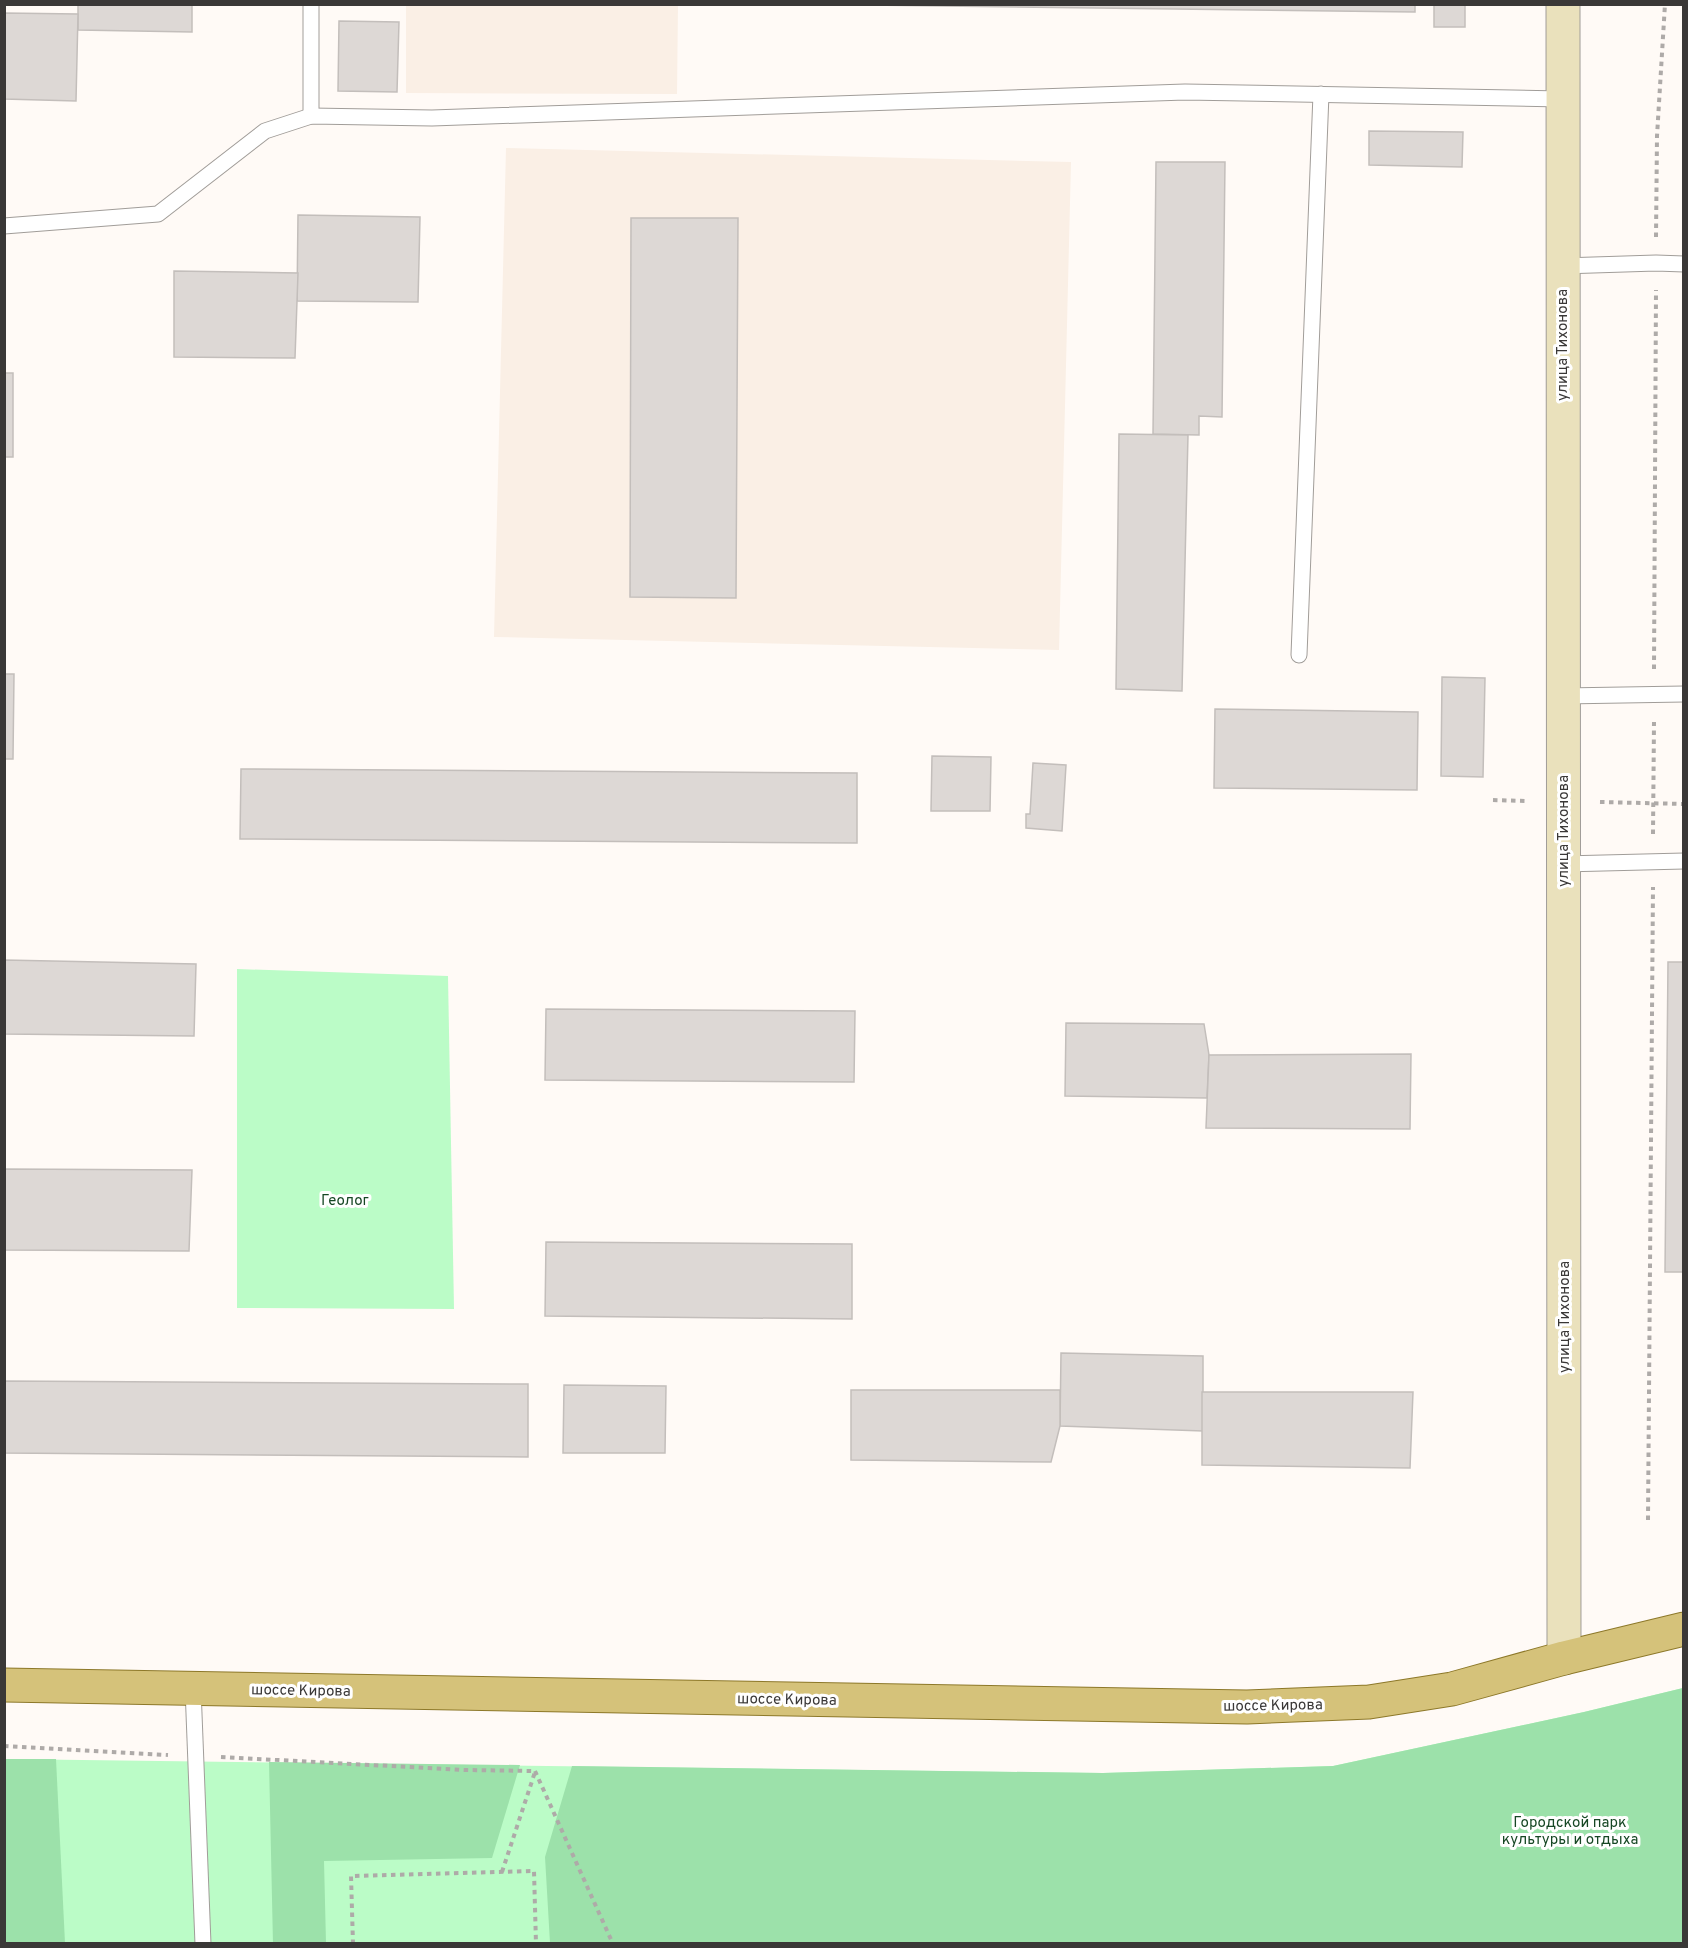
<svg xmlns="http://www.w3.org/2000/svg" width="1688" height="1948" viewBox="0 0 1688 1948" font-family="Overpass,sans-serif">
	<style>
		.built { fill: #faefe5 }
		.green { fill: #bbfcc7 }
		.forest { fill: #9ce1aa }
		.building { fill: #ddd8d5; stroke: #c3bebb; stroke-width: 1.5 }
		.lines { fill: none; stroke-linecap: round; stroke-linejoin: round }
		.service-casing { stroke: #a19d99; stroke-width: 17 }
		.secondary-casing { stroke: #a19d99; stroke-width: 35 }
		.primary-casing { stroke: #8d7829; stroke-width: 35 }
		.path { stroke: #aeaaa8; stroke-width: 4; stroke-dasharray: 4.5 4.5; stroke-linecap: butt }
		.service { stroke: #fff; stroke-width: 15 }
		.secondary { stroke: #eae1bc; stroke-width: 33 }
		.primary { stroke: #d5c27a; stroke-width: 33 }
		.labels { text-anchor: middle; stroke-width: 6; stroke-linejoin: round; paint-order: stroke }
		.street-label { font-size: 15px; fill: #3a3837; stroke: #fff }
		.park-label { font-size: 15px; fill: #164724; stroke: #fff }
	</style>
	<rect width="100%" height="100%" fill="#fffaf6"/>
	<g class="built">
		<path d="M406,5H678L677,94L406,93Z"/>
		<path d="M506,148L1071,162L1059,650L494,637Z"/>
	</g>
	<g class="green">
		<path d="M237,969L448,976L454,1309L237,1308Z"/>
		<path d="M1683,1688V1943L5,1944V1759L1103,1773L1333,1766L1584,1712Z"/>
	</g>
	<g class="forest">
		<path d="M1683,1688V1943H550L545,1857L572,1766L1103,1773L1333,1766L1584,1712Z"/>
		<path d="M5,1759H56L65,1943H5Z"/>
		<path d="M269,1762L520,1765L492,1858L324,1861L326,1943L273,1944Z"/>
	</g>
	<g class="building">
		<path d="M78,4H192V32L78,30Z"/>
		<path d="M792,4H1415V12Z"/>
		<rect x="1434" y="4" width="31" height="23"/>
		<path d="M4,13L78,14L76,101L4,99Z"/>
		<path d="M339,21L399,22L397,92L338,91Z"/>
		<path d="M1369,131L1463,132L1462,167L1369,165Z"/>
		<path d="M1156,162H1225L1222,417L1199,416V435L1153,434Z"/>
		<path d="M298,215L420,217L418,302L297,301Z"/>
		<path d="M631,218H738L736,598L630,597Z"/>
		<path d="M174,271L298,273L295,358L174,357Z"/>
		<rect x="4" y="373" width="9" height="84"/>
		<path d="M1119,434L1188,435L1182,691L1116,689Z"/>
		<path d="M4,674H14L13,759H4Z"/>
		<path d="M1442,677L1485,678L1483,777L1441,776Z"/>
		<path d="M1215,709L1418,712L1417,790L1214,788Z"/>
		<path d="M932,756L991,757L990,811H931Z"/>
		<path d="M1033,763L1066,765L1062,831L1026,828V814H1030Z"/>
		<path d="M241,769L857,773V843L240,839Z"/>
		<path d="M4,960L196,964L194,1036L4,1034Z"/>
		<path d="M1668,962H1684V1272H1665Z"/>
		<path d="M546,1009L855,1011L854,1082L545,1080Z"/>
		<path d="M1066,1023L1204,1024L1209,1055L1207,1098L1065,1096Z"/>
		<path d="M1411,1054L1410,1129L1206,1128L1209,1055Z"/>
		<path d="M4,1169L192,1170L189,1251L4,1250Z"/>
		<path d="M546,1242L852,1244V1319L545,1316Z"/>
		<path d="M1061,1353L1203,1356V1431L1060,1426Z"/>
		<path d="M4,1381L528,1384V1457L4,1453Z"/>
		<path d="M564,1385L666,1386L665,1453H563Z"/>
		<path d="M851,1390H1060V1426L1051,1462L851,1460Z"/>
		<path d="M1202,1392H1413L1410,1468L1202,1465Z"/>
	</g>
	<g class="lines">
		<g class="service-casing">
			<g id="service">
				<path d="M311,4V116"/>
				<path d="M4,226L158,214L265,131L311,116L432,118L1185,92L1562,99"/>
				<path d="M1562,266L1656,263L1684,264"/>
				<path d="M1299,655L1321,94"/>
				<path d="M1563,696L1684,694"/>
				<path d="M1563,864L1684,861"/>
				<path d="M193,1688L203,1944"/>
			</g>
		</g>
		<g class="secondary-casing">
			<path id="secondary" d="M1563,4L1564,1658"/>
		</g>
		<g class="primary-casing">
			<path id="primary" d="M4,1685L1247,1707L1369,1702L1452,1689L1564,1658L1684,1629"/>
		</g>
		<g class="path">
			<path d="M1656,237L1657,136L1665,4"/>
			<path d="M1654,669L1656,290"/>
			<path d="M1493,800L1527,801"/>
			<path d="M1600,802L1684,804"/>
			<path d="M1653,834L1654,722"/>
			<path d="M1648,1520L1653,887"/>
			<path d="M4,1746L168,1755"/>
			<path d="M221,1757L465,1770L535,1771"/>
			<path d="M535,1771L613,1944"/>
			<path d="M502,1872L535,1772"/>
			<path d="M353,1944L351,1876L534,1871L536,1944"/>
		</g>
		<use href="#service" class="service"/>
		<use href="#secondary" class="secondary"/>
		<use href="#primary" class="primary"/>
	</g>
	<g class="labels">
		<g class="street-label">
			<text transform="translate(1562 345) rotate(-90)" y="5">улица Тихонова</text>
			<text transform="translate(1563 831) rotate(-90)" y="5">улица Тихонова</text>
			<text transform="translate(1564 1317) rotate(-90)" y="5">улица Тихонова</text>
			<text transform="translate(301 1690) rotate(1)" y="5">шоссе Кирова</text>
			<text transform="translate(787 1699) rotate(1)" y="5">шоссе Кирова</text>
			<text transform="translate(1273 1705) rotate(-1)" y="5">шоссе Кирова</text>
		</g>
		<g class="park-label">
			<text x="345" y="1205">Геолог</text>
			<text x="1570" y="1827">Городской парк<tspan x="1570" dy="17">культуры и отдыха</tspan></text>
		</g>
	</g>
	<rect width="1688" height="1948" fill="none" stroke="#3a3837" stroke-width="12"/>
</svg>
